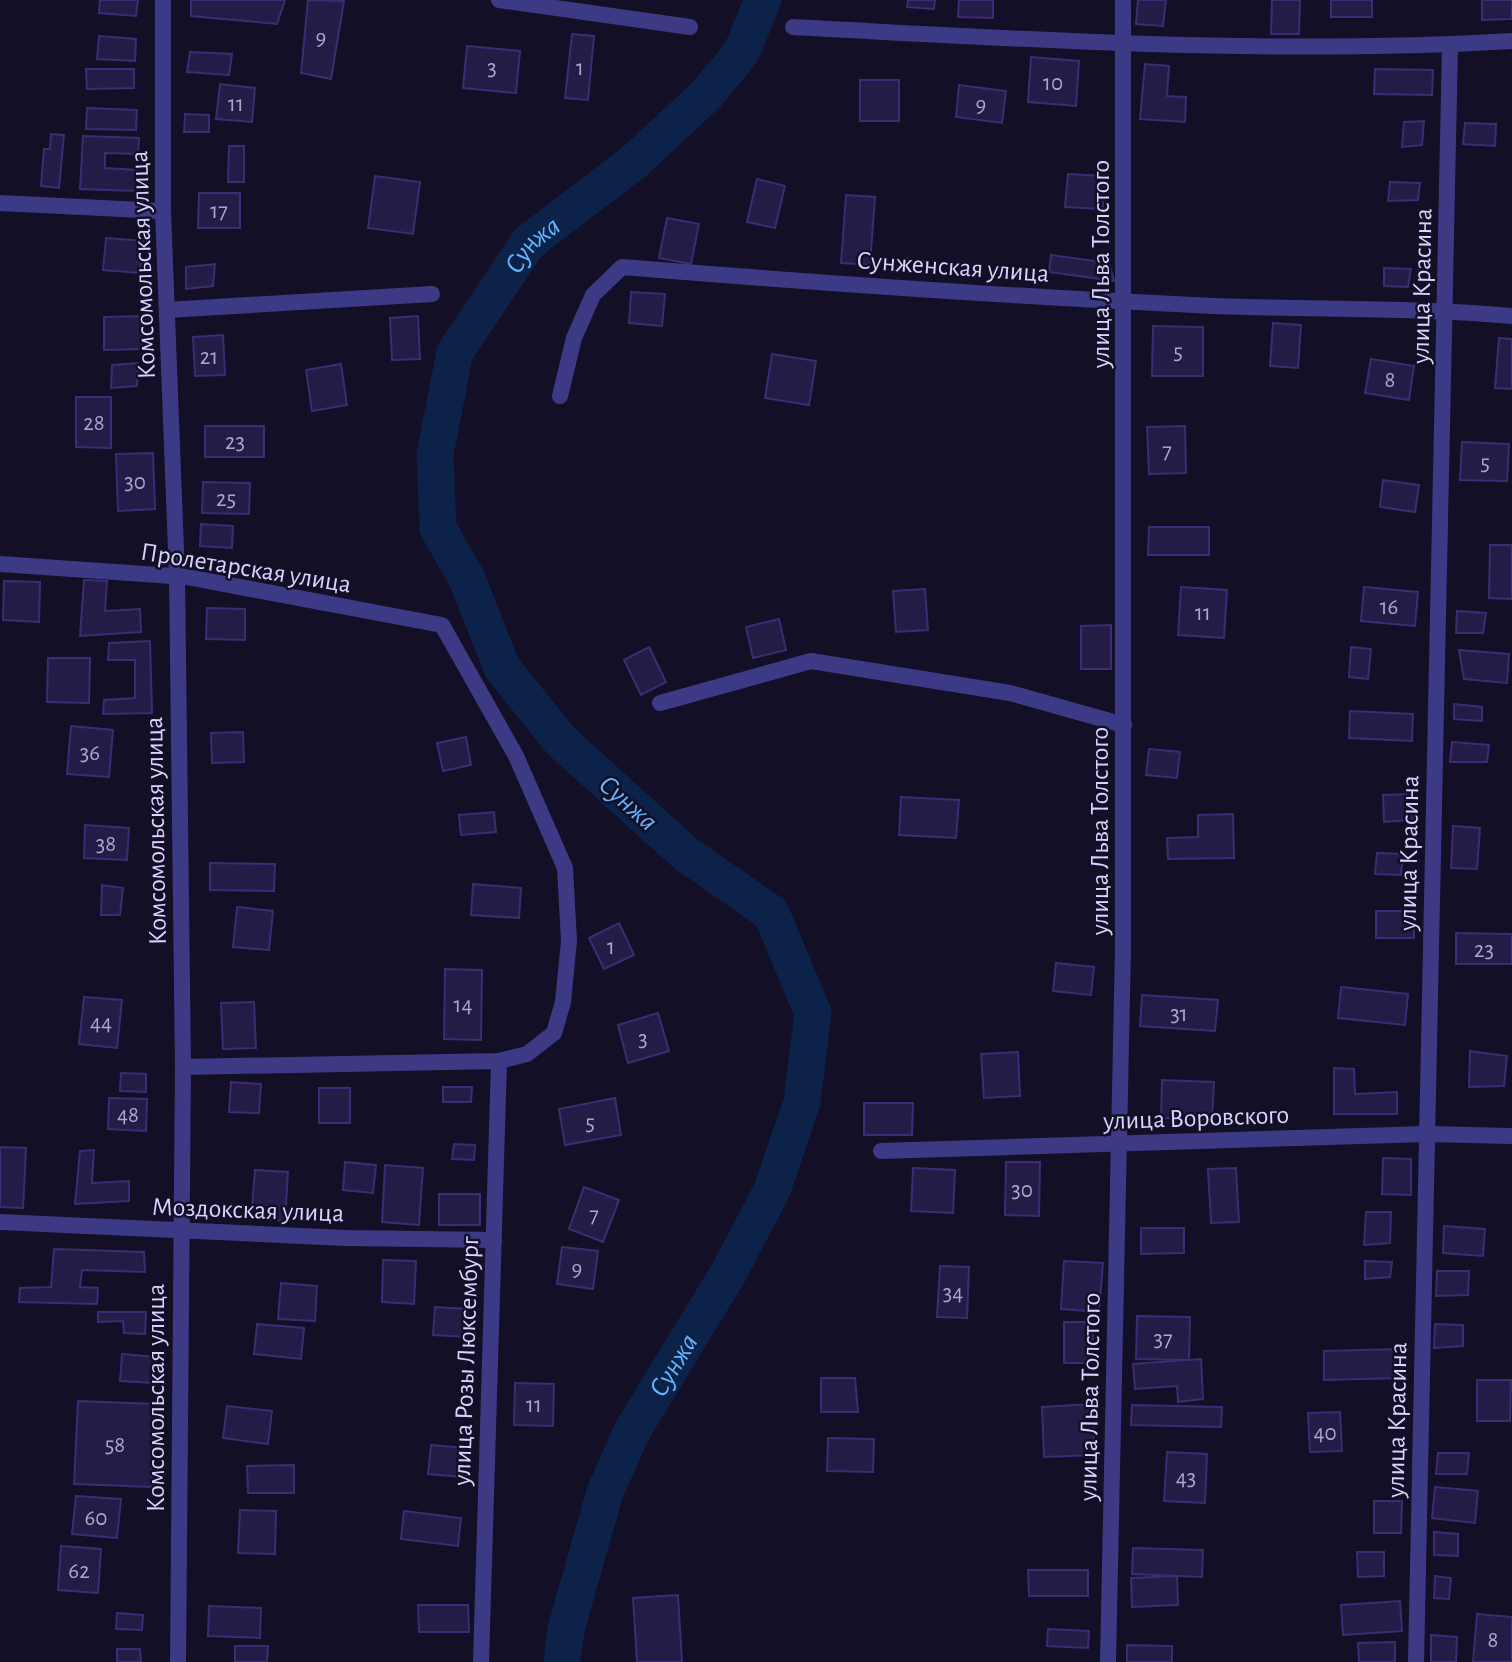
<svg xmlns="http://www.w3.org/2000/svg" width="1512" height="1662" viewBox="0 0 1512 1662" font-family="'Alegreya Sans',sans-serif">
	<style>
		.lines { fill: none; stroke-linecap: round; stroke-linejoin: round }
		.river { stroke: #0c2248; stroke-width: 37 }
		.building { fill: #241b47; stroke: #3b2d73; stroke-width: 2 }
		.street { stroke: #3d3a85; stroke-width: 16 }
		.labels { text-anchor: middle; stroke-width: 5; stroke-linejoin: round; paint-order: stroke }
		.number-label { font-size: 23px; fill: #aca6d1 }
		.street-label { font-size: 26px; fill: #d9d4ff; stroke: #130f26 }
		.water-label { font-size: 28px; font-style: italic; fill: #62b6ff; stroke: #130f26 }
	</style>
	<rect width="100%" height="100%" fill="#130f26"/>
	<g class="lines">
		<path class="river" id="s1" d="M562,1662L566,1629L605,1492L632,1431L729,1272L772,1190L802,1102L813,1013L771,913L686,854L561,741L502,668L467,579L438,528L435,454L455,352L528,243L635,161L706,95L741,53L763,0"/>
	</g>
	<g class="building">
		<path d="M100,0H138L136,16L99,13Z"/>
		<path d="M191,0H285L277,24L191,16Z"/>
		<path d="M308,0L344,1L331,79L301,73Z"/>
		<path d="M908,0H935L934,9L907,7Z"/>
		<path d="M959,0H993V18L958,17Z"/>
		<path d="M1138,0H1166L1163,26L1136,24Z"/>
		<path d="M1272,0H1300L1299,34H1271Z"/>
		<rect x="1331" y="0" width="41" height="17"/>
		<path d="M1482,0H1512V19L1482,20Z"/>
		<path d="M572,34L594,36L588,100L565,98Z"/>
		<path d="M99,36L136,39L135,61L97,59Z"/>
		<path d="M467,46L520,51L516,93L463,88Z"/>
		<path d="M190,52L232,54L229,75L187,72Z"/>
		<path d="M1031,57L1079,61L1076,106L1028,102Z"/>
		<path d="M1145,64L1169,66L1167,96L1186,97L1185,122L1140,119Z"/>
		<path d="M86,69H134V88L87,89Z"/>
		<path d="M1375,69L1433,70L1432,95L1374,94Z"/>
		<rect x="860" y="80" width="39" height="41"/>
		<path d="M220,84L255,88L252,122L216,119Z"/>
		<path d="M959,85L1006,91L1002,123L956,117Z"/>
		<path d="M87,108L137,110L136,130L86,129Z"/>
		<path d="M185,114L209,115V132H184Z"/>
		<path d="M1424,121L1422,145L1402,147L1404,122Z"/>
		<path d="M1465,123L1496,124L1495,146L1463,144Z"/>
		<path d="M51,134L64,135L59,188L41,186L44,149H50Z"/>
		<path d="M83,136L139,138L138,154L105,153V168L138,170L137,191L80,189Z"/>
		<path d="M229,146H244V182H228Z"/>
		<path d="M1068,174L1105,176L1103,209L1065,207Z"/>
		<path d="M375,176L420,182L413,234L368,228Z"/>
		<path d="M757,179L785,186L775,228L747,222Z"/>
		<path d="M1390,182L1420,183L1418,200L1388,201Z"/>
		<path d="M199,193H240V228H198Z"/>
		<path d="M846,195L875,197L870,265L841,263Z"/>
		<path d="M667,218L699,224L691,264L659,258Z"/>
		<path d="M106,238L143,241L140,273L103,270Z"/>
		<path d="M1051,255L1109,263L1114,281L1049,272Z"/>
		<path d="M215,264L213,286L186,289V267Z"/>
		<path d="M1384,268L1411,269L1408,287L1384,286Z"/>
		<path d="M631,292L665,294L662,326L629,323Z"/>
		<path d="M144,316L145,349L104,350V317Z"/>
		<path d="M418,316L420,359L392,360L390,318Z"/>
		<path d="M1273,323L1301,325L1298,368L1270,366Z"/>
		<path d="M1153,326L1203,327V376H1152Z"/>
		<path d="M223,335L225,375L195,376L193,337Z"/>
		<path d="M1499,338L1512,339V389L1495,388Z"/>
		<path d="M772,354L816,361L809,405L765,398Z"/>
		<path d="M1371,359L1414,366L1409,400L1365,393Z"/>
		<path d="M138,363L137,386L111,388L112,365Z"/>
		<path d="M341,364L347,405L312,411L306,370Z"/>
		<path d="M76,397H111V448L76,447Z"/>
		<rect x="205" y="426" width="59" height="31"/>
		<path d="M1185,426L1186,473L1149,474L1147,427Z"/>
		<path d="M1462,442L1509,444L1507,481L1460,480Z"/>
		<path d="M153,453L155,509L118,511L116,454Z"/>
		<path d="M1383,480L1419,485L1415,512L1380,507Z"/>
		<path d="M203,482L250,483L249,514L202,513Z"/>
		<path d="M201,524L233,526L232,548L200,546Z"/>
		<path d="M1149,527H1209V555H1148Z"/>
		<path d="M1490,545H1512V599L1489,598Z"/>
		<path d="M84,580L107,581L105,611L140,609L141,632L80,636Z"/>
		<path d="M4,581L40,582L39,622L3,620Z"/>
		<path d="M1181,587L1227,590L1224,638L1178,635Z"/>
		<path d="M1364,587L1418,592L1415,626L1361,621Z"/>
		<path d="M925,589L928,630L896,632L893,591Z"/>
		<path d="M207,608L245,609V640L206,639Z"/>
		<path d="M1457,611L1486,613L1483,633H1456Z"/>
		<path d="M779,619L786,650L753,658L746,627Z"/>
		<path d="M1111,625V669H1081V626Z"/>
		<path d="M150,641L152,713L103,714L104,700L135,698V660H108L109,643Z"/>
		<path d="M649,647L666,682L641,695L624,660Z"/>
		<path d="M1351,647L1371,649L1368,679L1349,677Z"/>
		<path d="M1459,650L1509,654L1507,683L1464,679Z"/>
		<path d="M48,658H90L89,703L47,702Z"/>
		<path d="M1454,704L1482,707V721L1454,719Z"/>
		<path d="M1350,711L1413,714L1412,741L1349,738Z"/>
		<path d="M71,726L113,730L109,777L67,774Z"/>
		<path d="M243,732L244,762L212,763L211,733Z"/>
		<path d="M466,737L471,765L443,771L437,743Z"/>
		<path d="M1452,742L1489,745L1487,762H1450Z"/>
		<path d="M1149,749L1180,752L1177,778L1146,775Z"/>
		<path d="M1412,794L1413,820L1384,822L1383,795Z"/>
		<path d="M901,797L959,800L956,838L899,835Z"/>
		<path d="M494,812L496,832L461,835L459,815Z"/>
		<path d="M1233,814L1234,858L1168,859L1167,838L1198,837V815Z"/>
		<path d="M85,825L129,828L127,860L84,858Z"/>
		<path d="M1453,826L1480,828L1477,869L1451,868Z"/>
		<path d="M1377,853L1403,854L1401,875L1375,874Z"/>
		<path d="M210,863L275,864L274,891L210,890Z"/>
		<path d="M473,884L521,888L519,918L471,915Z"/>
		<path d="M102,885L123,888L120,915H101Z"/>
		<path d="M237,907L273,911L269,950L233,947Z"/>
		<rect x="1376" y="911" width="38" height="27"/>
		<path d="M619,923L634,955L604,969L589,938Z"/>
		<path d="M1456,933L1512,934V964H1456Z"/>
		<path d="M1056,963L1094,967L1091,995L1053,991Z"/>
		<path d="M445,969L482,970L481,1040L444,1039Z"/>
		<path d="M1341,987L1408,994L1405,1025L1338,1018Z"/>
		<path d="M1142,995L1218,1000L1215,1031L1140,1026Z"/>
		<path d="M84,997L122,1000L117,1048L79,1044Z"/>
		<path d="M254,1002L256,1048L223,1049L221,1003Z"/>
		<path d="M658,1013L669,1051L628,1063L618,1025Z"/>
		<path d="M1470,1051L1507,1056L1504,1086L1469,1087Z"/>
		<path d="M1018,1052L1020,1096L984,1098L981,1054Z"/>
		<path d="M1334,1068L1354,1069L1355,1094L1397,1092V1114H1334Z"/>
		<path d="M121,1073L146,1074V1092L120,1091Z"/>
		<path d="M1162,1080L1214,1082L1212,1120L1161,1118Z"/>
		<path d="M231,1082L261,1084L259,1113L229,1112Z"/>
		<path d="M443,1087H472L471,1102H443Z"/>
		<rect x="319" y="1088" width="31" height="35"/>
		<path d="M109,1098L147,1099L146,1131L108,1129Z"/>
		<path d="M615,1098L621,1135L565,1145L559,1109Z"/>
		<path d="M864,1103H913L912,1135H864Z"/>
		<path d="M454,1144L475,1145L474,1160L452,1159Z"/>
		<path d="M0,1147L26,1148L23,1208L0,1207Z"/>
		<path d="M94,1150L92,1183L129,1181V1201L75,1204L80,1151Z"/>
		<path d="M1383,1158L1411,1159V1195L1382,1194Z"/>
		<path d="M345,1162L376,1165L373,1193L343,1190Z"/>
		<path d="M1006,1162H1040L1039,1216L1005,1215Z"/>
		<path d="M385,1165L423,1168L419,1225L382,1222Z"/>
		<path d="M913,1168L955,1170L953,1213L911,1211Z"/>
		<path d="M1236,1168L1239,1222L1211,1223L1208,1169Z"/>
		<path d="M255,1170L288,1172L285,1221L251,1218Z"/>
		<path d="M584,1187L619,1200L603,1242L569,1229Z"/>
		<rect x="439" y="1194" width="41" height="31"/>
		<path d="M1366,1212H1391L1390,1243L1364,1245Z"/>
		<path d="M1444,1226L1485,1229L1483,1256L1443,1253Z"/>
		<path d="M1141,1228H1184V1253L1141,1254Z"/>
		<path d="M562,1247L598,1251L593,1289L557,1284Z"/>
		<path d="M54,1249L144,1252L145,1272L82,1270L80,1287L98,1288L97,1304L19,1302L20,1288L51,1287Z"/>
		<path d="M383,1260L416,1261L414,1304L382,1302Z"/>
		<path d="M1064,1261L1103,1263L1099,1312L1061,1309Z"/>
		<path d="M1365,1261L1392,1262L1390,1277L1365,1279Z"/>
		<path d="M940,1266L969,1267L967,1318L937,1317Z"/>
		<path d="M1437,1271H1469L1468,1295L1436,1296Z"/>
		<path d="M281,1283L317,1286L315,1321L278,1319Z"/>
		<path d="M435,1307L468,1309L466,1337L433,1335Z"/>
		<path d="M98,1312H146L145,1334L124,1333L123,1321L98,1322Z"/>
		<path d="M1137,1316L1190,1317L1189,1360L1136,1359Z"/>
		<path d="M1064,1322H1093L1092,1363H1064Z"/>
		<path d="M257,1324L304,1328L301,1359L254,1354Z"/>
		<path d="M1435,1324L1463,1325V1346L1434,1348Z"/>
		<path d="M1400,1349L1401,1378L1324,1380V1351Z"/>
		<path d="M122,1354L156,1357L154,1383L120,1381Z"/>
		<path d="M1201,1359L1203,1399L1178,1402L1177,1386L1135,1389L1133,1364Z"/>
		<path d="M821,1378H855L858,1412H821Z"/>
		<path d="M1477,1380H1511L1510,1421H1477Z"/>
		<path d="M515,1383L554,1384L553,1426L514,1425Z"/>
		<path d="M78,1401L155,1404L151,1487L74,1484Z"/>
		<path d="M1093,1404L1095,1455L1044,1457L1042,1407Z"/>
		<path d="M1132,1405L1222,1407L1221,1427L1131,1425Z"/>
		<path d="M227,1406L272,1411L268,1444L223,1438Z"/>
		<path d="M1340,1412L1342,1451L1310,1452L1308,1413Z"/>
		<path d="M828,1438L874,1439L873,1472L827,1471Z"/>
		<path d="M431,1445L465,1448L463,1477L428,1474Z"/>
		<path d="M1167,1452L1207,1454L1205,1503L1164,1501Z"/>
		<path d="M1438,1453H1469L1467,1474H1436Z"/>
		<path d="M294,1465V1493H248L247,1466Z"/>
		<path d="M1435,1487L1478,1491L1475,1523L1432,1518Z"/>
		<path d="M76,1496L121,1499L117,1538L72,1534Z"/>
		<path d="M1374,1501H1402L1401,1533H1374Z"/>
		<path d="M240,1510L276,1511L275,1554L238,1553Z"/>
		<path d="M404,1511L461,1518L458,1546L401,1539Z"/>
		<path d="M1434,1532L1458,1534V1556L1434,1555Z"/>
		<path d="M61,1546L101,1549L98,1593L58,1590Z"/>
		<path d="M1133,1548L1203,1550L1202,1577L1132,1574Z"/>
		<path d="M1357,1552H1384V1576L1358,1577Z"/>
		<path d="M1028,1570H1088V1596H1029Z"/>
		<path d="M1177,1576L1178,1605L1132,1607L1131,1578Z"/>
		<path d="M1435,1576L1451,1578L1449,1599L1434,1598Z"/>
		<path d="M678,1595L682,1662H637L633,1598Z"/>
		<path d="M1400,1601L1402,1631L1343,1635L1341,1605Z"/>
		<path d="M418,1605H468L469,1632H419Z"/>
		<path d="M209,1606L261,1608L260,1638L208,1636Z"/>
		<path d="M117,1613L143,1615L142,1630L116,1629Z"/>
		<path d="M1477,1614L1512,1617V1662H1473Z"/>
		<path d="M1048,1629L1089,1631L1088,1648L1047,1646Z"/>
		<path d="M1431,1635L1457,1637L1456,1662H1431Z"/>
		<path d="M1395,1642V1662H1359L1358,1643Z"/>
		<path d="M1127,1645L1172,1646V1662H1127Z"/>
		<path d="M235,1646H268L267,1662H235Z"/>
		<path d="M117,1649H140L141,1662H117Z"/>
	</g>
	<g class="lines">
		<g class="street">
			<path d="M163,0V211L177,576L183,1067L178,1662"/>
			<path d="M499,0L690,27"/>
			<path d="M793,27C1032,40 1272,55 1512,41"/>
			<path d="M0,203L163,211"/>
			<path d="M167,310L432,294"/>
			<path d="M560,396L574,338L593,295L622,267C819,283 1017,297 1215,306C1314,310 1413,307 1512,316"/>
			<path d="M0,564L187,577L442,625L516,756L565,868L569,941L563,1002L554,1033L527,1054L499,1061L183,1067"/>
			<path d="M660,703L811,661L1010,693L1124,725"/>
			<path d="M881,1151L1426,1134L1512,1136"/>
			<path d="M0,1222L346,1238L494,1240"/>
			<path d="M481,1662L499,1061"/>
			<path d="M1108,1662L1123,947V0"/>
			<path d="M1416,1662L1450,45"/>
		</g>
	</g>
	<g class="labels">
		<g class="number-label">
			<text x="321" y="45">9</text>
			<text x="492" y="75">3</text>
			<text x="580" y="75">1</text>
			<text x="1053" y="90">10</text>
			<text x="236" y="111">11</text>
			<text x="981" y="112">9</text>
			<text x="219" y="218">17</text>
			<text x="1178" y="359">5</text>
			<text x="209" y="364">21</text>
			<text x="1390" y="387">8</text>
			<text x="94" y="430">28</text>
			<text x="235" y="449">23</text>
			<text x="1167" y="458">7</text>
			<text x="1485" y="470">5</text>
			<text x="135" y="489">30</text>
			<text x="226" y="506">25</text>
			<text x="1389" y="614">16</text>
			<text x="1203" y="620">11</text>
			<text x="90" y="760">36</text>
			<text x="106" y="851">38</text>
			<text x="611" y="954">1</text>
			<text x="1484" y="957">23</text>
			<text x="463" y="1012">14</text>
			<text x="1179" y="1021">31</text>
			<text x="101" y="1030">44</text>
			<text x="643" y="1046">3</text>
			<text x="128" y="1122">48</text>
			<text x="590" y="1130">5</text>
			<text x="1022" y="1197">30</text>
			<text x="594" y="1222">7</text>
			<text x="577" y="1276">9</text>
			<text x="953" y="1300">34</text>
			<text x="1163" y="1346">37</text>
			<text x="534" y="1412">11</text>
			<text x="1325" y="1440">40</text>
			<text x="115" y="1452">58</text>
			<text x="1186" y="1485">43</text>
			<text x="96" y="1525">60</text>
			<text x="79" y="1578">62</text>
			<text x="1493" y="1647">8</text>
		</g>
		<g class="street-label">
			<text transform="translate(1100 264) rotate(-90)" y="9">улица Льва Толстого</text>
			<text transform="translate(142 265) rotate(-92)" y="9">Комсомольская улица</text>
			<text transform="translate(953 266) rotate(4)" y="9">Сунженская улица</text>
			<text transform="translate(1421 286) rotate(-89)" y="9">улица Красина</text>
			<text transform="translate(246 567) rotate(9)" y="9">Пролетарская улица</text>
			<text transform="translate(155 831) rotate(-91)" y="9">Комсомольская улица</text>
			<text transform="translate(1099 831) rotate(-90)" y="9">улица Льва Толстого</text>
			<text transform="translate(1408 853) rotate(-89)" y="9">улица Красина</text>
			<text transform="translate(1196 1117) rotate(-2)" y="9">улица Воровского</text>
			<text transform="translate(248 1209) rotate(2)" y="9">Моздокская улица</text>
			<text transform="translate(465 1361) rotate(-88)" y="9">улица Розы Люксембург</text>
			<text transform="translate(1089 1397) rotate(-89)" y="9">улица Льва Толстого</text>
			<text transform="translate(155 1398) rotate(-90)" y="9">Комсомольская улица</text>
			<text transform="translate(1396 1420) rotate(-89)" y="9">улица Красина</text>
		</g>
		<g class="water-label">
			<text dy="10" stroke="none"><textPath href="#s1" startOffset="1643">Сунжа</textPath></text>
			<text transform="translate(629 802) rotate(42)" y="10">Сунжа</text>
			<text dy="10" stroke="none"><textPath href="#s1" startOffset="320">Сунжа</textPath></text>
		</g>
	</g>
</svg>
